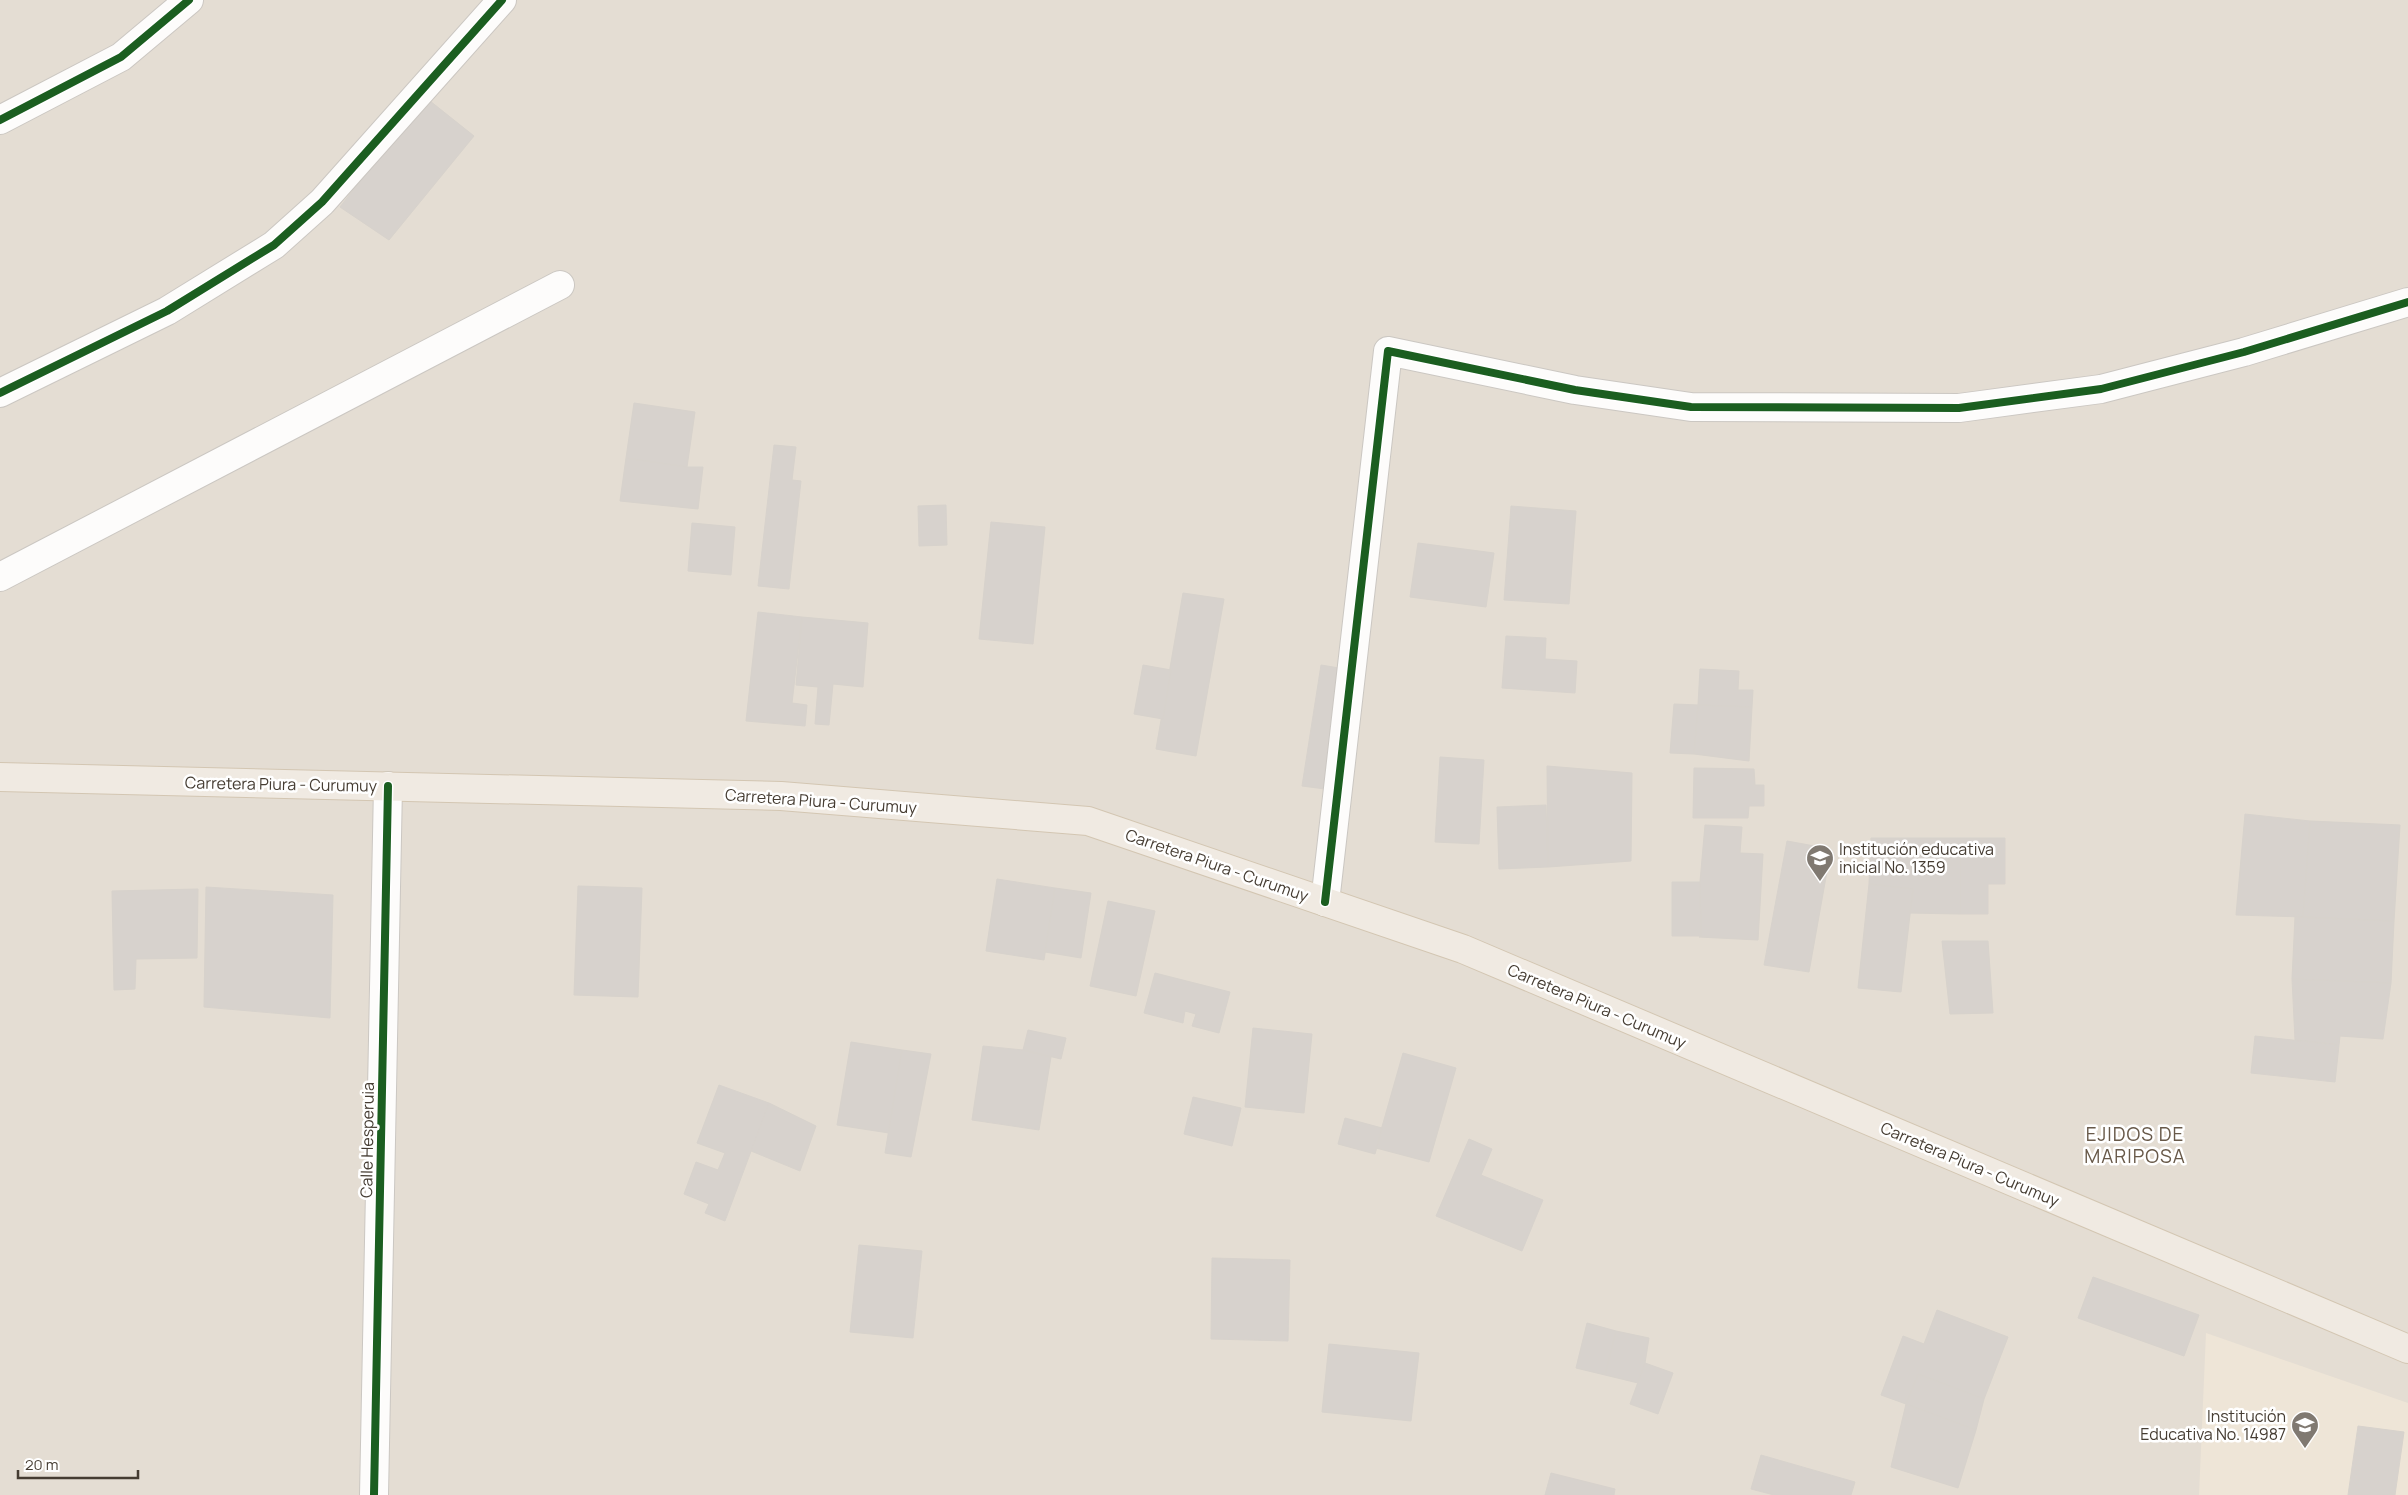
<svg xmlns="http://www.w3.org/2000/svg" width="2408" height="1495" viewBox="0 0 2408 1495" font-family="Manrope,sans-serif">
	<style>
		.residential { fill: #e4ddd3 }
		.education { fill: #eee5d7 }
		.building { fill: #d7d2cd; stroke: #d7d2cc }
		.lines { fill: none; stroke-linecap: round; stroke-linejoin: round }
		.minor-casing { stroke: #cbc7c2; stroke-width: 30 }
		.major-casing { stroke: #d3c6b2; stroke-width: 30 }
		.minor { stroke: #fdfcfb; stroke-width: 28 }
		.major { stroke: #f0eae2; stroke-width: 28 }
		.cycleway-casing { stroke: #fff; stroke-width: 11 }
		.cycleway { stroke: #1b5e20; stroke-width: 8 }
		.labels { text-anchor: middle; stroke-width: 5; stroke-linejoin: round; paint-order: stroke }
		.street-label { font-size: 16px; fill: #453c32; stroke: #fff }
		.poi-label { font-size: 16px; fill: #453c32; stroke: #fff; text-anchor: start }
		.quarter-label { font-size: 19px; letter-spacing: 1px; fill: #685949; stroke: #fff }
	</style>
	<rect width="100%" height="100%" fill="#efebe6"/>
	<rect class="residential" x="0" y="0" width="2408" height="1495"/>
	<path class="education" d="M2206,1333L2408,1403V1495H2199Z"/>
	<g class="building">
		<path d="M425,97L474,136L389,240L340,207Z"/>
		<path d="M634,403L695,412L687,467L626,458Z"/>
		<path d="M774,445L796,447L792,480L801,481L789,589L758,586Z"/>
		<path d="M626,458L687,467H703L698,509L620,501Z"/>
		<path d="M946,505L947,545L919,546L918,506Z"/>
		<path d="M1511,506L1576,511L1569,604L1504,600Z"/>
		<path d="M991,522L1045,527L1033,644L979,639Z"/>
		<path d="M692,523L735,527L731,575L688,571Z"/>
		<path d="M1418,543L1494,553L1486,607L1410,597Z"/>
		<path d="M1183,593L1224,599L1196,756L1156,749Z"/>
		<path d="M758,612L802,617L792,703L807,705L805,726L746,721Z"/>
		<path d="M802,617L868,623L863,687L833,684L829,725L815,724L818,687L796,685Z"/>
		<path d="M1506,636L1546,638L1545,659L1577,661L1575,693L1502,688Z"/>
		<path d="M1143,665L1171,670L1163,719L1134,714Z"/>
		<path d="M1321,665L1351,670L1333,790L1302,786Z"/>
		<path d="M1700,669L1739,671L1738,690H1753L1752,707L1698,705Z"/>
		<path d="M1674,704L1698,705L1694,754L1670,753Z"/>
		<path d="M1698,705L1752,707L1749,761L1694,754Z"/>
		<path d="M1440,757L1484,760L1479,844L1435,842Z"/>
		<path d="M1547,766L1632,773L1631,861L1548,867Z"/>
		<path d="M1694,768L1754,769L1755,785H1764V806H1749L1748,818H1693Z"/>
		<path d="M1546,805L1548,867L1499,869L1497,807Z"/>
		<path d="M2245,814L2310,821L2303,917L2236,915Z"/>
		<path d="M2310,821L2400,825L2394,921L2303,917Z"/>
		<path d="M1705,825L1742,827L1740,853L1763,854L1758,940L1699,937L1701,936L1700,882Z"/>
		<path d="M1871,838H1960V914L1910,913L1913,889L1869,884Z"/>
		<path d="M1960,838H2005V884H1988V914H1960Z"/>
		<path d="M1787,841L1831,849L1809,972L1764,965Z"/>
		<path d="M997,879L1055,888L1044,960L986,951Z"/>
		<path d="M1672,882H1700L1701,936H1672Z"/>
		<path d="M1869,884L1913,889L1901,992L1858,988Z"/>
		<path d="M578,886L642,888L638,997L574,995Z"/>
		<path d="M206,887L333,895L330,1018L204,1007Z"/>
		<path d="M1055,888L1091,893L1081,958L1045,952Z"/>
		<path d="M198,889L197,958L136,959L135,989L114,990L112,891Z"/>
		<path d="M1108,901L1155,911L1136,996L1090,986Z"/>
		<path d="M2295,917L2394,921L2391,983L2292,979Z"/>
		<path d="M1942,941H1988L1993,1013L1950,1014Z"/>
		<path d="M1155,973L1230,992L1219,1033L1192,1026L1196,1014L1185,1011L1183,1023L1144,1013Z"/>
		<path d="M2292,979L2391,983L2383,1039L2340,1036L2339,1045L2295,1040Z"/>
		<path d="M1253,1028L1312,1034L1304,1113L1245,1107Z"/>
		<path d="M1028,1030L1066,1038L1061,1059L1023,1050Z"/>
		<path d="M2255,1036L2339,1045L2335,1082L2251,1073Z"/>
		<path d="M851,1042L902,1050L889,1133L837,1125Z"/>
		<path d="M983,1046L1023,1050L1051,1057L1039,1130L972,1120Z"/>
		<path d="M902,1050L931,1054L911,1157L885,1153Z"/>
		<path d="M1403,1053L1456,1068L1429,1162L1376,1148Z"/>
		<path d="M719,1085L769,1103L725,1221L705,1213L709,1204L684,1194L696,1162L718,1170L725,1153L697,1143Z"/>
		<path d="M1193,1097L1241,1108L1232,1146L1184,1134Z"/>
		<path d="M769,1103L816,1126L800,1171L751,1151Z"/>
		<path d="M1345,1118L1382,1128L1375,1154L1338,1144Z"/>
		<path d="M1469,1139L1492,1149L1481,1175L1543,1200L1522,1251L1436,1216Z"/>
		<path d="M859,1245L922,1251L913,1338L850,1332Z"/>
		<path d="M1212,1258L1290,1260L1288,1341L1211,1339Z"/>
		<path d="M2093,1277L2199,1315L2184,1356L2078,1318Z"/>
		<path d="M1937,1310L2008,1337L1984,1399L1918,1374L1906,1404L1881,1395L1903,1336L1924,1344Z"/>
		<path d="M1587,1323L1616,1331L1605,1375L1576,1368Z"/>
		<path d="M1616,1331L1649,1338L1645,1363L1638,1383L1605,1375Z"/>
		<path d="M1329,1344L1419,1353L1411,1421L1322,1412Z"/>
		<path d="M1645,1363L1673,1373L1658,1414L1630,1404Z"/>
		<path d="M1918,1374L1984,1399L1976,1430L1906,1404Z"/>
		<path d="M1906,1404L1976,1430L1958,1488L1891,1467Z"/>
		<path d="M2358,1426L2404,1432L2395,1495H2348Z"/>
		<path d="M1761,1455L1855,1482L1851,1495H1774L1751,1489Z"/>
		<path d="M1551,1473L1615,1489L1614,1495H1545Z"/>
	</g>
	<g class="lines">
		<g class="minor-casing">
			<g id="minor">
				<path d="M0,120L121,57L189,0"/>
				<path d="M0,393L167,311L274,245L322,202L502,0"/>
				<path d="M0,577L560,285"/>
				<path d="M1325,902L1388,351L1575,390L1691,407L1959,408L2101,389L2244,352L2408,302"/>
				<path d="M374,1495L388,786"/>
			</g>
		</g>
		<g class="major-casing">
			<path id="major" d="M0,777L781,796L1088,821L1463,949L2408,1349"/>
		</g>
		<use href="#minor" class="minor"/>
		<use href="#major" class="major"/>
		<g class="cycleway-casing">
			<g id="cycleway">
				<path d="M0,120L121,57L189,0"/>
				<path d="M0,393L167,311L274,245L322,202L502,0"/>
				<path d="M1325,902L1388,351L1575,390L1691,407L1959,408L2101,389L2244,352L2408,302"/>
				<path d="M374,1495L388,786"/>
			</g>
		</g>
		<use href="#cycleway" class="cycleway"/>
	</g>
	<defs>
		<g id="school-pin" transform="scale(1.4375)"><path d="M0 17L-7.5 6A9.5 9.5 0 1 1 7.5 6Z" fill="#807971" stroke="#fff"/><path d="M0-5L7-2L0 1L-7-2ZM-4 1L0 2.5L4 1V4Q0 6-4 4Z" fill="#fff"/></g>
	</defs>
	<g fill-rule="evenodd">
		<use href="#school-pin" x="1820" y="858"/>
		<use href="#school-pin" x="2305" y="1425"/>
	</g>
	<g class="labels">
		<g class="street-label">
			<text transform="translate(281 784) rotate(1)" y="6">Carretera Piura - Curumuy</text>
			<text transform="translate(821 801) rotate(4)" y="6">Carretera Piura - Curumuy</text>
			<text transform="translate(1217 865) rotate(19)" y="6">Carretera Piura - Curumuy</text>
			<text transform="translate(1597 1006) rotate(23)" y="6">Carretera Piura - Curumuy</text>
			<text transform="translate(367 1140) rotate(-89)" y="6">Calle Hesperuia</text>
			<text transform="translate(1970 1164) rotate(23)" y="6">Carretera Piura - Curumuy</text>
		</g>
		<g class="poi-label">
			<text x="1839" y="855">Institución educativa<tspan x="1839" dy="18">inicial No. 1359</tspan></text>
			<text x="2286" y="1422" text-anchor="end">Institución<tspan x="2286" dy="18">Educativa No. 14987</tspan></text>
		</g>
		<g class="quarter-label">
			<text x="2135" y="1141">EJIDOS DE<tspan x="2135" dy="22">MARIPOSA</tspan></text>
		</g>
	</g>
	<path d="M18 1470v8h120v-8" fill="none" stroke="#453c32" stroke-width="2.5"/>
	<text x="25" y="1470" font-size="15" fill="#453c32" stroke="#ffffff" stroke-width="4" paint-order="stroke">20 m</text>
</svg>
